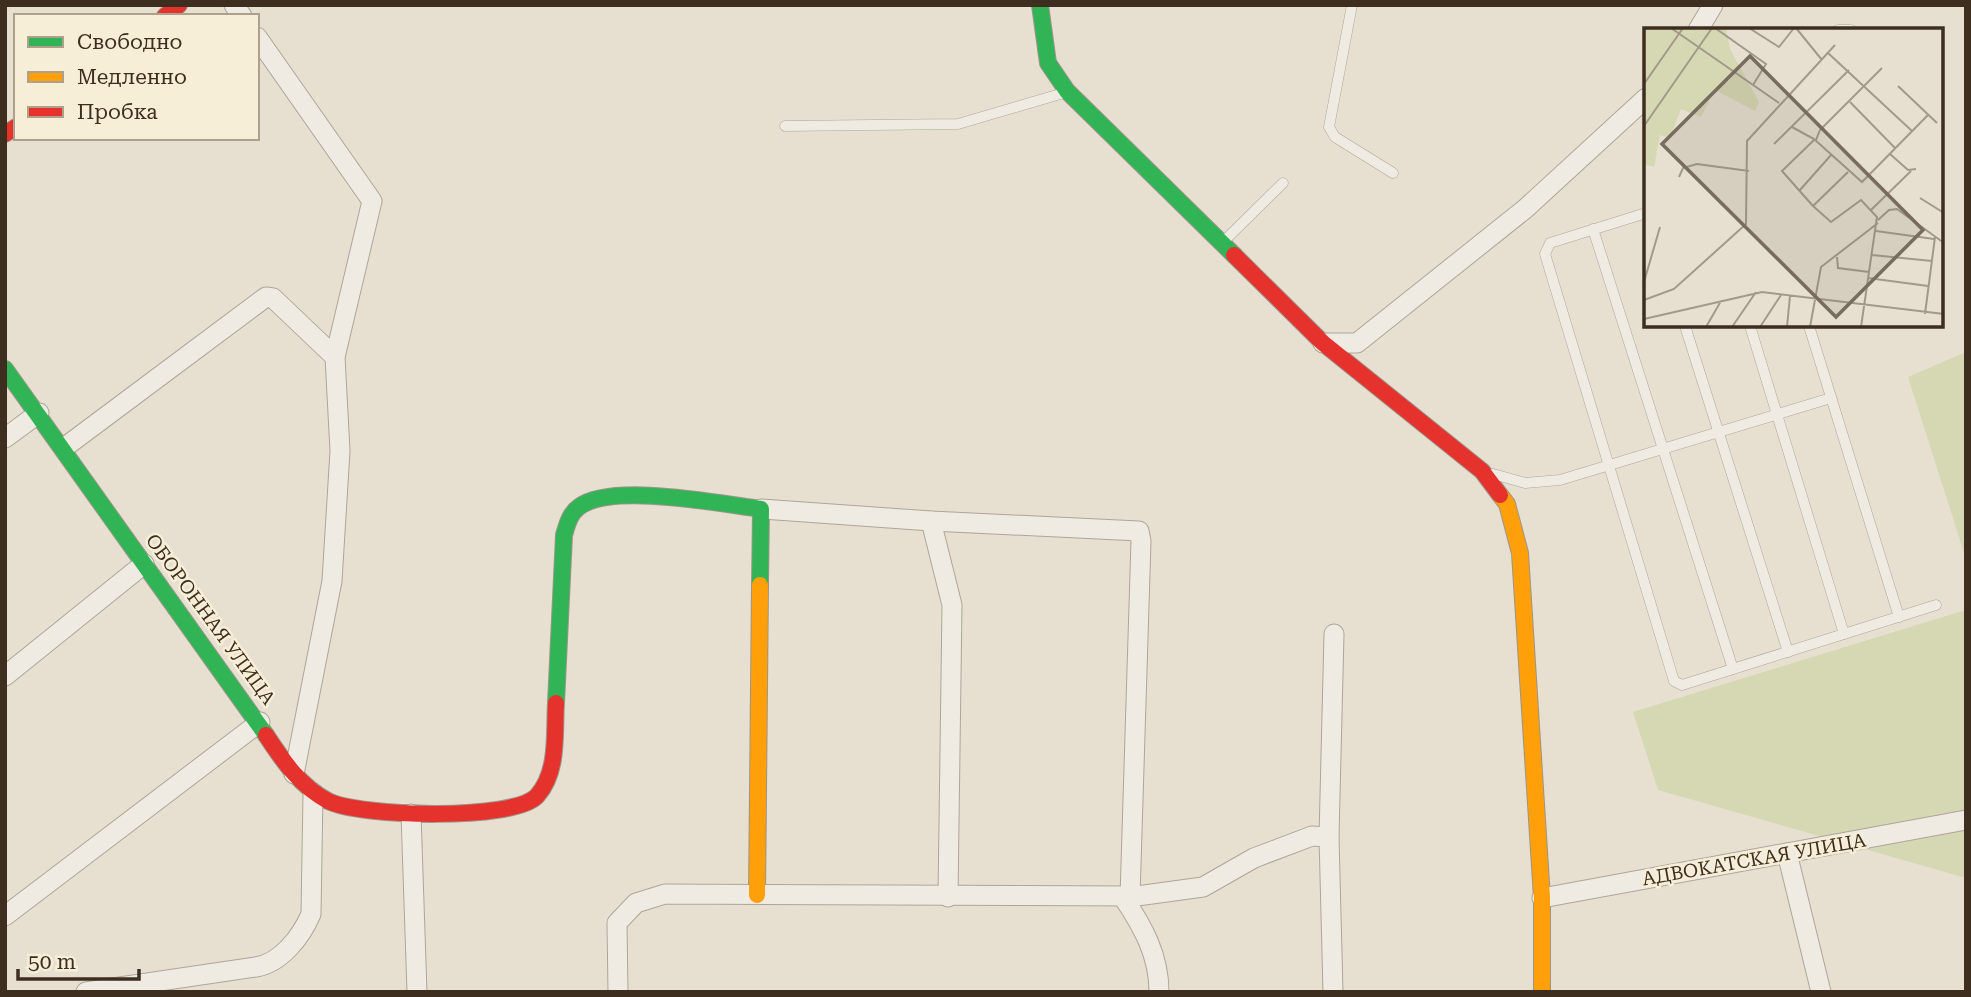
<svg xmlns="http://www.w3.org/2000/svg" width="1971" height="997" viewBox="0 0 1971 997" font-family="'Roboto Serif',serif">
	<style>
		.grass { fill: #d6d7b3 }
		.lines { fill: none; stroke-linecap: round; stroke-linejoin: round }
		.lane-casing { stroke: #ada599; stroke-width: 11 }
		.street-casing { stroke: #ada599; stroke-width: 21 }
		.fast-casing { stroke: #9c958a; stroke-width: 18 }
		.slow-casing { stroke: #9c958a; stroke-width: 18 }
		.jam-casing { stroke: #9c958a; stroke-width: 18 }
		.lane { stroke: #efebe3; stroke-width: 10 }
		.street { stroke: #efebe3; stroke-width: 19 }
		.fast { stroke: #30b455; stroke-width: 16 }
		.slow { stroke: #ff9f0a; stroke-width: 16 }
		.jam { stroke: #e5322d; stroke-width: 16 }
		.labels { text-anchor: middle; stroke-width: 5; stroke-linejoin: round; paint-order: stroke }
		.street-label { font-size: 19px; fill: #3d2e20; stroke: #f7eed8 }
		.inset-road { fill: none; stroke: #a3998a; stroke-width: 2 }
		.view { fill: #786c5e; fill-opacity: 0.15; stroke: #786c5e; stroke-width: 3.5 }
		.inset-edge { fill: none; stroke: #3d2e20; stroke-width: 3.5 }
	</style>
	<rect width="100%" height="100%" fill="#e7e0d1"/>
	<g class="grass">
		<path d="M1966,352V559L1908,377Z"/>
		<path d="M1966,610V878L1658,790L1633,712Z"/>
	</g>
	<g class="lines">
		<g class="lane-casing">
			<g id="lane">
				<path d="M1352,5L1329,127L1335,137L1393,173"/>
				<path d="M1838,30H1851"/>
				<path d="M785,126L958,124L1067,92"/>
				<path d="M1646,213L1550,243L1545,254L1674,681L1682,685L1936,605"/>
				<path d="M1593,229L1733,669"/>
				<path d="M1222,243L1283,183"/>
				<path d="M1685,326L1788,652"/>
				<path d="M1750,326L1844,634"/>
				<path d="M1809,326L1899,617"/>
				<path d="M1493,474L1525,483L1560,480L1831,398"/>
			</g>
		</g>
		<g class="street-casing">
			<g id="street">
				<path d="M234,5L242,16"/>
				<path d="M1698,30L1713,5"/>
				<path d="M257,37L372,201L335,357L340,451L332,581L294,774"/>
				<path d="M1323,343H1357L1525,209L1646,98"/>
				<path d="M5,438L39,413"/>
				<path d="M65,447L266,297L273,298L335,357"/>
				<path d="M761,509L931,521L1139,531L1141,541L1130,897"/>
				<path d="M931,521L952,605L948,897"/>
				<path d="M5,676L144,564"/>
				<path d="M411,814L417,992"/>
				<path d="M1787,853L1821,992"/>
				<path d="M1123,897C1143,927 1159,955 1159,992"/>
				<path d="M1542,898L1966,820"/>
				<path d="M5,916L260,722"/>
				<path d="M86,992L256,967C281,963 301,937 311,914L313,793"/>
				<path d="M618,992L617,923L636,903L665,894L1137,896L1203,887L1254,858L1312,836L1329,837"/>
				<path d="M1333,992L1329,837L1334,634"/>
			</g>
		</g>
		<g class="fast-casing">
			<g id="fast">
				<path d="M1040,5L1048,63L1067,91L1234,255"/>
				<path d="M5,369L266,735"/>
				<path d="M556,703L564,535C567,525 570,513 579,507C611,482 721,504 761,509L760,585"/>
			</g>
		</g>
		<g class="slow-casing">
			<g id="slow">
				<path d="M1500,495L1507,504L1520,553L1542,898V992"/>
				<path d="M757,895L760,585"/>
			</g>
		</g>
		<g class="jam-casing">
			<g id="jam">
				<path d="M165,16L179,5"/>
				<path d="M5,134L16,127"/>
				<path d="M1234,255L1323,343L1482,471L1500,495"/>
				<path d="M266,735C283,761 300,786 328,801C360,817 514,821 537,796C559,771 554,734 556,703"/>
			</g>
		</g>
		<use href="#lane" class="lane"/>
		<use href="#street" class="street"/>
		<use href="#fast" class="fast"/>
		<use href="#slow" class="slow"/>
		<use href="#jam" class="jam"/>
	</g>
	<g class="labels">
		<g class="street-label">
			<text transform="translate(211 619) rotate(54)" y="7">ОБОРОННАЯ УЛИЦА</text>
			<text transform="translate(1754 859) rotate(-10)" y="7">АДВОКАТСКАЯ УЛИЦА</text>
		</g>
	</g>
	<g transform="translate(1644 28)">
		<rect width="299" height="299" fill="#e7e0d1"/>
		<path d="M0,0H82L86,21L115,74L111,83L71,62L57,89L37,81L26,110L16,107L10,139L0,136Z" fill="#d6d7b3"/>
		<path class="inset-road" d="M27,0L135,75M71,0L122,36L109,57M105,0L135,19L150,0M152,0L178,32M184,25L268,103M0,56L39,0M254,58L293,95M206,74L251,120M0,98L68,0M148,99L170,111L218,154L284,87M172,112L176,102L238,40M130,116L205,42M246,126L264,142L272,141M204,144L169,178L187,194L217,172L233,189L217,299M35,149L39,140L53,136L105,143M156,162L187,127M276,170L300,185M169,178L138,143L171,111M227,182L267,143M234,192L245,182L253,181L300,215M232,203L290,211M228,227L288,233M193,229L194,240L225,244M224,250L284,258M0,254L16,199M0,272L30,261L102,196L103,113L191,17M281,286L291,209M0,291L118,264L300,286M62,299L77,273M88,299L112,264M116,299L137,267M143,299L146,268M166,299L177,239L234,195"/>
		<path class="view" d="M106,28L279,202L192,289L18,116Z"/>
		<rect width="299" height="299" class="inset-edge"/>
	</g>
	<rect width="1971" height="997" fill="none" stroke="#3d2e20" stroke-width="14"/>
	<rect x="14" y="14" width="245" height="126" fill="#f7eed8" stroke="#ada18e" stroke-width="2"/>
	<rect x="28" y="37" width="35" height="10" fill="#30b455" stroke="#ada18e" stroke-width="2"/>
	<text x="77" y="49" font-size="21" fill="#3d2e20">Свободно</text>
	<rect x="28" y="72" width="35" height="10" fill="#ff9f0a" stroke="#ada18e" stroke-width="2"/>
	<text x="77" y="84" font-size="21" fill="#3d2e20">Медленно</text>
	<rect x="28" y="107" width="35" height="10" fill="#e5322d" stroke="#ada18e" stroke-width="2"/>
	<text x="77" y="119" font-size="21" fill="#3d2e20">Пробка</text>
	<path d="M18 969v10h121v-10" fill="none" stroke="#3d2e20" stroke-width="3.5"/>
	<text x="28" y="969" font-size="21" fill="#3d2e20" stroke="#f7eed8" stroke-width="5" paint-order="stroke">50 m</text>
</svg>
